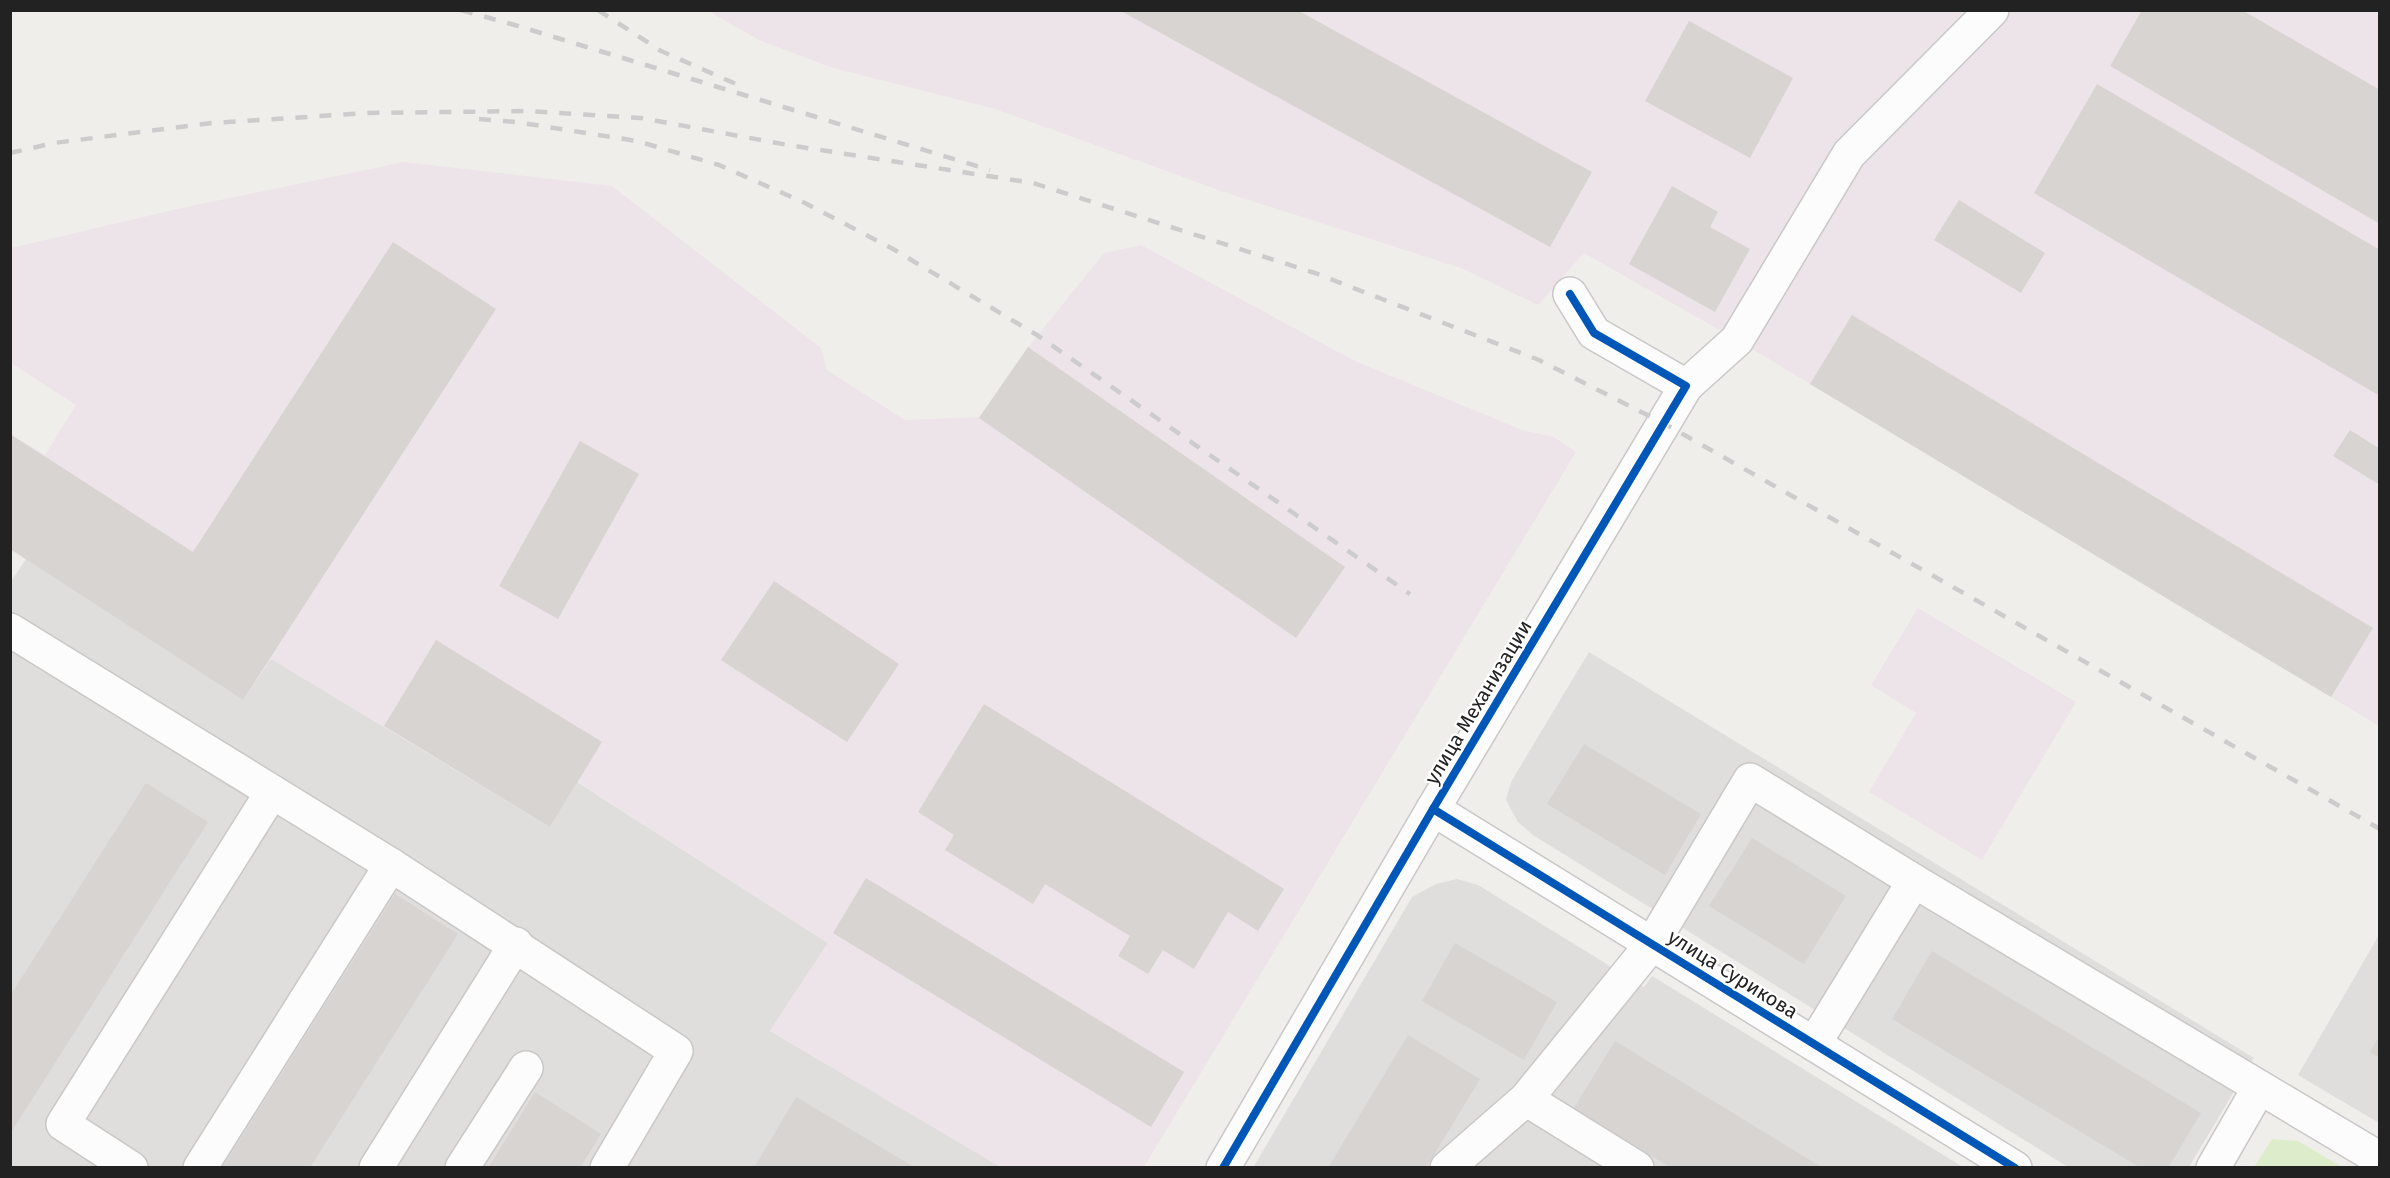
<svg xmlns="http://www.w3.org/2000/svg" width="2390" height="1178" viewBox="0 0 2390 1178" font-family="'Fira Sans',sans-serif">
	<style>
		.residential { fill: #dfdedc }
		.industrial { fill: #ede4e9 }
		.grass { fill: #ddeccb }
		.building { fill: #d7d4d2 }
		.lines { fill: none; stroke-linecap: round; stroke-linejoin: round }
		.minor-casing { stroke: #c9c8c7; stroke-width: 36 }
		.minor { stroke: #fdfcfc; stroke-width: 33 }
		.rail { stroke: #ccc; stroke-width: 4.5; stroke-dasharray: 12 12; stroke-linecap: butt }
		.cycleway-casing { stroke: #fff; stroke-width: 11 }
		.cycleway { stroke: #0057b8; stroke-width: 8 }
		.labels { text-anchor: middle; stroke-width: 4.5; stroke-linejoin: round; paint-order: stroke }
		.street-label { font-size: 20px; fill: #222; stroke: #fff }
	</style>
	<rect width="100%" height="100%" fill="#f0eeeb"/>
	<g class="residential">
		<path d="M26,559L243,700L270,658L550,827L577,782L828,943L770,1031L1002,1167L11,1168L10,583Z"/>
		<path d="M1589,652L2254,1058L2189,1167H2068L1533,835L1518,822L1506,800L1511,782Z"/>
		<path d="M1457,879L1478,885L1644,987L1652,976L1963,1167L1253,1168L1412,897L1436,884Z"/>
		<path d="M2379,935V1123L2298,1075Z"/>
	</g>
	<g class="industrial">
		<path d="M708,11H2379V726L1737,340L1584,253L1538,305L1461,268L1227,193L995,109L830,67L759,40Z"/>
		<path d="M404,162L612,186L821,348L827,370L905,420L979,417L1028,347L1104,253L1141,245L1353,360L1522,430L1554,437L1576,452L1144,1167L1002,1168L770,1031L828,943L578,782L550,827L271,659L243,700L11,549L10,434L45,455L76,405L11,363V248L186,207Z"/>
		<path d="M1918,608L2076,702L1982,860L1869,792L1916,713L1871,685Z"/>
	</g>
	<path class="grass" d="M2272,1139L2298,1141L2342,1167H2254Z"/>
	<g class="building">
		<path d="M1119,10H1297L1592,172L1550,247Z"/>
		<path d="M2142,10H2242L2380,90V224L2110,66Z"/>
		<path d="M1689,21L1793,78L1750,158L1645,101Z"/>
		<path d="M2097,84L2380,250V396L2034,193Z"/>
		<path d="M1672,186L1718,212L1710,227L1750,249L1715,312L1629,264Z"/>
		<path d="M1959,200L2045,253L2021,293L1934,240Z"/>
		<path d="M393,242L496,309L243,700L10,549V434L193,552Z"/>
		<path d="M1852,315L2373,628L2331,697L1810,384Z"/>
		<path d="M1028,347L1345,567L1296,638L979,418Z"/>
		<path d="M2350,430L2380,449V485L2333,456Z"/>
		<path d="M580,441L639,474L558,619L499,586Z"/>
		<path d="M774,581L899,664L847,742L721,660Z"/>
		<path d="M436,640L602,742L550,827L384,726Z"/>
		<path d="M984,704L1284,889L1258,931L1228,912L1194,969L1163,950L1148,974L1118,956L1130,936L1045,884L1033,904L945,850L954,835L918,812Z"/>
		<path d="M1584,744L1701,814L1665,875L1547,804Z"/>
		<path d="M146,783L208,822L10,1134V996Z"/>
		<path d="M1752,838L1846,896L1804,964L1709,906Z"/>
		<path d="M866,878L1184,1072L1151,1127L833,933Z"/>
		<path d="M395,894L458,934L321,1150L310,1168H222Z"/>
		<path d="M1455,943L1557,1002L1524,1060L1422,1001Z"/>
		<path d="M1932,951L2201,1113L2168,1168H2141L1892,1019Z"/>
		<path d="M1408,1035L1480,1079L1426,1168H1328Z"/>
		<path d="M2380,1035V1058L2370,1052Z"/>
		<path d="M1615,1041L1823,1168H1671L1574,1108Z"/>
		<path d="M535,1092L601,1134L580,1168H488Z"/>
		<path d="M796,1097L916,1168H754Z"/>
	</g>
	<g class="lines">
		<g class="minor-casing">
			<g id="minor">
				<path d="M1686,386L1737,340L1849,154L1992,10"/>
				<path d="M10,630L391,865L676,1051L607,1168"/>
				<path d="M1433,809L2015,1168"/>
				<path d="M1814,1044L1914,881"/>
				<path d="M131,1168L63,1124L272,792"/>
				<path d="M200,1168L391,865"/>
				<path d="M376,1168L516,944"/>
				<path d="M462,1168L526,1068"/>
				<path d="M1223,1168L1433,809L1686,386L1594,333L1570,294"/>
				<path d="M1447,1168L1526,1099"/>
				<path d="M1637,1168L1526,1099L1652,944L1750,780L1914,881L2380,1159"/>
				<path d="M2213,1168L2259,1088"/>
			</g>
		</g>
		<use href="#minor" class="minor"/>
		<g class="rail">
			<path d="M461,10L518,26L990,170"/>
			<path d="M598,10L661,51L736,84"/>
			<path d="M479,119L516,122L637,141L719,165L805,203L893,249L1037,335L1410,594"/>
			<path d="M10,153L54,143L212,123L368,113L527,111L641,118L788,145L1033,183L1315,273L1539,360L1665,424L2380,829"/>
		</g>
		<g class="cycleway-casing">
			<g id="cycleway">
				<path d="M1433,809L2015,1168"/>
				<path d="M1223,1168L1433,809L1686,386L1594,333L1570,294"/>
			</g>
		</g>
		<use href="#cycleway" class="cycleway"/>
	</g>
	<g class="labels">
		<g class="street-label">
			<text transform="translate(1478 702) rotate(-59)" y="7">улица Механизации</text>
			<text transform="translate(1733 974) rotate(32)" y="7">улица Сурикова</text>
		</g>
	</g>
	<rect width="2390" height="1178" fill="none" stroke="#222222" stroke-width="24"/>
</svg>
